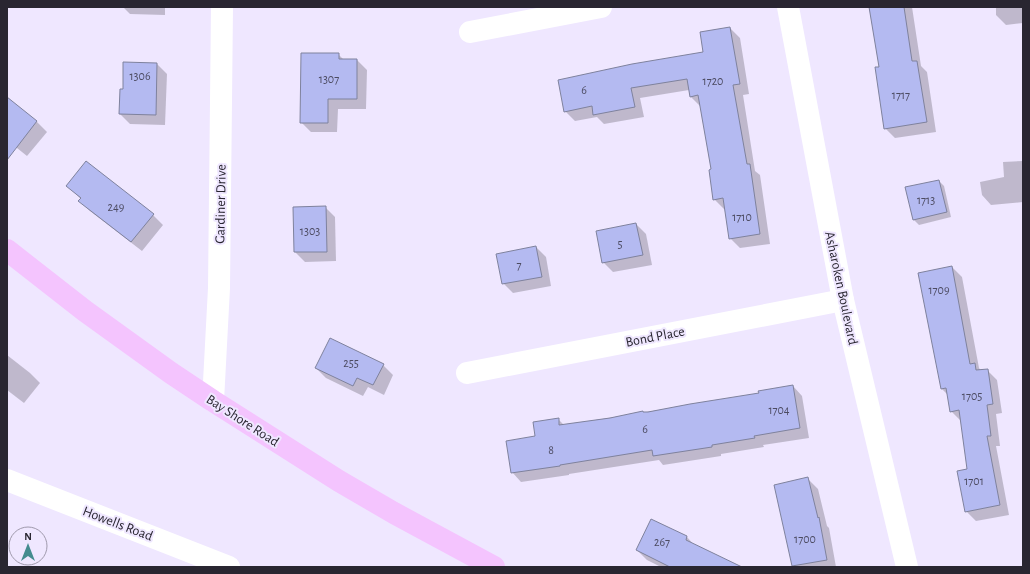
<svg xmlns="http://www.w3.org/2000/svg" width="1030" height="574" viewBox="0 0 1030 574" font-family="'Alegreya Sans',sans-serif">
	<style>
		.shadow { fill: #0003 }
		.building { fill: #b4baf1; stroke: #7f829d }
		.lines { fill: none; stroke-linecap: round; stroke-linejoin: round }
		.minor { stroke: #fff; stroke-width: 22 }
		.major { stroke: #f4c4fe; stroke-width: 22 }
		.labels { text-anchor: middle; stroke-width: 4; stroke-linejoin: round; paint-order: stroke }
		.number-label { font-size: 12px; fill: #4c4b61 }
		.street-label { font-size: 14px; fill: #292631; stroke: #efe7ff }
	</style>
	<rect width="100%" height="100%" fill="#efe7ff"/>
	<g class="shadow">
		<path d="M123,7H165V15L130,14Z"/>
		<path d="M870,7H912L921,66L927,72L936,132L895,138L885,128L880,68Z"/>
		<path d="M996,7H1023V23L1006,25L996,15Z"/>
		<path d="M730,28L740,38L749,94L743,95L755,171L760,175L770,244L740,248L730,238L726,209H724L714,199L712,170L700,106L690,96L689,90L640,98L644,117L604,124L597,117L575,121L565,111L704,53Z"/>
		<path d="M338,54L344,60H357L367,70L366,109H338L337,132H311L301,122Z"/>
		<path d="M157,64L167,74L165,125L130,124L120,114L124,90Z"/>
		<path d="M7,98L37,122L47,132L27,156L7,140Z"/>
		<path d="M1023,161V202L991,205L982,195L980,182L1004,177L1003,162Z"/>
		<path d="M939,181L944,186L951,217L919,225L914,220Z"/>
		<path d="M68,186L153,215L163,225L142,251L90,211L80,201L81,199Z"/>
		<path d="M325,207L335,217L336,261L305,262L295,252Z"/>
		<path d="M636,224L646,234L652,265L613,272L603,262Z"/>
		<path d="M536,247L546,257L551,286L513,293L503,283Z"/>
		<path d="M952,267L962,277L979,368L981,371L987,370L997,380L1002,413L996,414L1000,446H996L1009,515L976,521L966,511L968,469L961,421L951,411L948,395L942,389Z"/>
		<path d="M7,355L30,373L40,383L24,403L7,390Z"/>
		<path d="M383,365L393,375L384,395L368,387L363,396L326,378L316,368Z"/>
		<path d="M793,386L802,396L809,438L763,445L764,447L721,454V456L663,465L659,460L569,474V475L521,482L512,472L536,437L558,419L564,425L760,394Z"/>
		<path d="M808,479L818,489L827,526L829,528L836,567H795L793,565Z"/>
		<path d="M687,537L695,546L729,567H661L647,560L637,550Z"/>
	</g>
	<g class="building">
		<path d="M869,7H904L912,61H917L927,122L884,129L875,67H879Z"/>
		<path d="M730,27L740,84L733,85L747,164H750L760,234L729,239L723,198L713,200L709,170L711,169L698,95L690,97L687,79L631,88L635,107L593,115L592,106L564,112L558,80L632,64L703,52L700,32Z"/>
		<path d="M301,53H339V59H357V99H328V123H300Z"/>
		<path d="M123,62L157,63L156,115L119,114L120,89H123Z"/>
		<path d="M7,97L37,121L7,160Z"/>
		<path d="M86,161L154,214L131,242L78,201L81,198L66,186Z"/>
		<path d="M939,180L947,212L913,220L905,187Z"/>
		<path d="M326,206L327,252H294L293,207Z"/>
		<path d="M636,223L643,255L602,263L596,231Z"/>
		<path d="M536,246L542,277L502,284L496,254Z"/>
		<path d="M952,266L970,364L975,363L976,370L988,369L993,404L987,405L991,436H987L1000,505L965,512L957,471L967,469L959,410L950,412L946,388L941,389L918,273Z"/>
		<path d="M330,338L384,364L373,385L357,378L353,386L315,368Z"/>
		<path d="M793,385L800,428L754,436L755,438L712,445V447L653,456L652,450L560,465V466L511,473L506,441L535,436L533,422L559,418V425L610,418L643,411V412H648L690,404L759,393L758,391Z"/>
		<path d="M808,477L818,518L819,517L827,560L792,566L774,485Z"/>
		<path d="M651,519L687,536L686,540L742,567H670L636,550Z"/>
	</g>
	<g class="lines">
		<g class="minor">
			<path d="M788,7L843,300L907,567"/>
			<path d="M470,32L601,7"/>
			<path d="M467,373L843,300"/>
			<path d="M213,401L219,288L222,7"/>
			<path d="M7,480L229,567"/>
		</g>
		<path class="major" d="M7,250L85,311L171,373L213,401L339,481L394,513L494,567"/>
	</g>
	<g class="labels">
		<g class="number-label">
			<text x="140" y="80">1306</text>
			<text x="329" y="83">1307</text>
			<text x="713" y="85">1720</text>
			<text x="584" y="94">6</text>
			<text x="901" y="99">1717</text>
			<text x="926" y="204">1713</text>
			<text x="116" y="211">249</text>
			<text x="742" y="221">1710</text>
			<text x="310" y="235">1303</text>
			<text x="620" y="248">5</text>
			<text x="519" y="269">7</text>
			<text x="939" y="294">1709</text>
			<text x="351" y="367">255</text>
			<text x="972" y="400">1705</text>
			<text x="779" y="414">1704</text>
			<text x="645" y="433">6</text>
			<text x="551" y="454">8</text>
			<text x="974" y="485">1701</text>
			<text x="805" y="543">1700</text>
			<text x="662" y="546">267</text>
		</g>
		<g class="street-label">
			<text transform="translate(220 204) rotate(-89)" y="5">Gardiner Drive</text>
			<text transform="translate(842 288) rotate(78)" y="5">Asharoken Boulevard</text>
			<text transform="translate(655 336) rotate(-11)" y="5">Bond Place</text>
			<text transform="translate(243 420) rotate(33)" y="5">Bay Shore Road</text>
			<text transform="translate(118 523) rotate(21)" y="5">Howells Road</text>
		</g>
	</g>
	<rect width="1030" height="574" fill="none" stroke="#292631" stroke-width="16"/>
	<g transform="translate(28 546)"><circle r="19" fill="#efe7ff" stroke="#a09aad"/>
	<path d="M0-3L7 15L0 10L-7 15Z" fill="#448c8f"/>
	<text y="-6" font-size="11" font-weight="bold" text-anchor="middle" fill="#292631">N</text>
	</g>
</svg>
